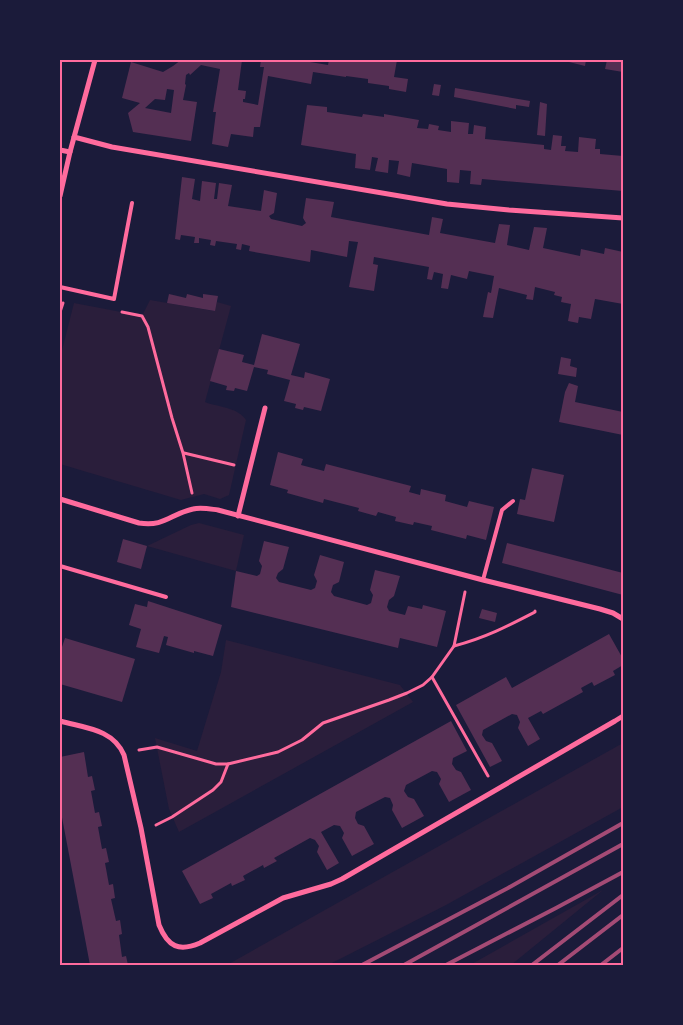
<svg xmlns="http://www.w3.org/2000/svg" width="683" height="1025" viewBox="0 0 683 1025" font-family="Manrope,sans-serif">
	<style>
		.green { fill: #2a1e3b }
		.building { fill: #542f53; fill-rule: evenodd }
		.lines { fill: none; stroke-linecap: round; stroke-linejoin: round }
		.path { stroke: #ff6b9d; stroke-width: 3 }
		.service { stroke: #ff6b9d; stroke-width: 4 }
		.minor { stroke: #ff6b9d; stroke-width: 5 }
		.rail { stroke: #a44b75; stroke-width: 4 }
		.neatline { fill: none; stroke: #ff6b9d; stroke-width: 2 }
	</style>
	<rect width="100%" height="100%" fill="#1b1b3a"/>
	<g class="green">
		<path d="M150,300L214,311L217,302L231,306L205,402C217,407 238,407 246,420L229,495L220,499L204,494L181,500L60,464V358L74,303L142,316Z"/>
		<path d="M199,523L244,535L236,571L147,546L191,525Z"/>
		<path d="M226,640L400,685L413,702L179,832L169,809L155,738L197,751L221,672Z"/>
		<path d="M623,743V807L446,905L328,965H227Z"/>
		<path d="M603,890L511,965H470Z"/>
	</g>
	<g class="building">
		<path d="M181,60H242L238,90L246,91L245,99H243V102L258,105L264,67H260L261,60H298L328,65L329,60H397L394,77L408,79L406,92L389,89V86L368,83V79L346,76V77L313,72L311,84L268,76L260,127H254L253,137L231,134L228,147L212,144L216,112H213L220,69L201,65L190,75L189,73L186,75L185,84L186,85L183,100L197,102L191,141L133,132L128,113L140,103L122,98L131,62L163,72L173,66ZM167,89L174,90L171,113L145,108L155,99L165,100Z"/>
		<path d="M561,60H586L585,66Z"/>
		<path d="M607,60L623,61V72L605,69Z"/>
		<path d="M434,84L441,85L439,96L432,95Z"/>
		<path d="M455,88L530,101L529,107L516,105V109L454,97Z"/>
		<path d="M540,102L547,104L545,136L537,135Z"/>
		<path d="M307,105L327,107V112L362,117L363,114L384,117V114L419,120L417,128L428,129L429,124L439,126L438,130L451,132V121L469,123L468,134H473L474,125L486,127L485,139L544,145V149L551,150L553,135L562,136L561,146H566L565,151L578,152L579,137L596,139L595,149H600V154L623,156V191L482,179L481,185L470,184L471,171L460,170L459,183L447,182V169L412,163L410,177L397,174L399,161L389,160L388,173L375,171L378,158L372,157L370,170L355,168L356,154L301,145Z"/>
		<path d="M182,177L195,179L192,199L200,201L202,181L216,183L214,199H217L219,183L232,185L228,206L261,211L264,190L277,193L274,213L269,216L271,219L302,226L306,223L303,218L306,198L334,202L331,217L429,235L432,217L443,219L440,233L495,243L499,224L510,225L507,245L529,250L534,227L547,228L543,248L580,256L581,249L604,254L605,248L623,252V304L595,299L591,319L579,317L578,323L568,321L571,304L561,302L562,297L554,295L555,292L535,287L533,300L526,299L527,295L499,288L493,318L483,317L488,292L491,293L494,276L469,271L467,279L451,275L448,289L441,288L443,274L434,272L432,280L427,279L429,267L374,257L373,264L378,265L374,291L349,287L358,242L349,241L347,257L311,250L310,262L249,251L250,246L242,244L241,250L236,249L237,244L216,241L215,246L210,245L211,240L199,238V243H194L195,237L181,235L180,240L175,239Z"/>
		<path d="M169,294L186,298L187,294L203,298V294L218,296L215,311L167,303Z"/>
		<path d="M262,334L300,344L291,375L304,378L305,372L330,379L321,411L304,407L303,410L295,408L296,404L284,401L290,380L267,374L268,370L254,367L247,391L235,388L234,391L226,390L227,386L210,381L219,349L244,355L242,362L254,365Z"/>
		<path d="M561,357L571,359L570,366L577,368L576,377L558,374Z"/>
		<path d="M569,383L578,386L575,402L623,412V435L559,422L565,392Z"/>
		<path d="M278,452L303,459L301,465L324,471L326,464L411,486L409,492L420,495L421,489L446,495L445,501L467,507L469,501L494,507L486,540L467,535L466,539L431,530L432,526L414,522L413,525L395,521L396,517L378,512L376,516L358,511L359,508L324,499L323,503L287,493L288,490L270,485Z"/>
		<path d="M532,468L564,475L554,522L517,514L520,499L525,500Z"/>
		<path d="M123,539L147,546L141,569L117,562Z"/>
		<path d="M264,541L289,547L283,569L278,573L276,578L279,582L311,590L315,588L317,581L314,575L320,555L344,562L339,582L333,585L331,592L334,596L367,605L371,603L373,595L370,590L375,570L400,576L394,596L389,600L387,607L389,611L405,615L408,606L422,609L423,605L446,611L437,647L400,638L398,648L231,607L236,571L257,576L260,574L262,566L259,561Z"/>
		<path d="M507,543L623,573V595L502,563Z"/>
		<path d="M148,601L222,625L213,656L194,651V653L166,645L168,637L164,636L159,653L136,647L141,629L129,625L135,604L147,607Z"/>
		<path d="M482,609L497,613L495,622L479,618Z"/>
		<path d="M609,634L623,659V665L613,671L615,675L594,686L592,682L581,688L583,692L543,714L541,711L528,718L540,739L528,746L518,728L520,722L517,715L512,714L483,730L482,735L486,741L492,743L502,761L490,767L456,705L506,677L512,688Z"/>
		<path d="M65,638L135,659L122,702L60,684V653Z"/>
		<path d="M451,721L467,751L453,758L452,764L456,770L461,772L471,790L449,802L439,784L441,779L437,772L432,771L406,785L404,791L408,797L414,799L424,816L402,828L392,810L393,805L390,798L385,797L356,812L355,818L358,824L364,826L374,844L352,856L342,838L344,833L340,826L334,825L321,832L339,863L327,870L317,852L319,846L315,840L310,838L274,858L277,861L264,868L263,865L243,876L245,880L232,886L231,883L211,894L213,898L200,904L182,871Z"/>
		<path d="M84,752L88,777L92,776L95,790L91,791L95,813L99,812L102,826L98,827L102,849L106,848L109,862L105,863L109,885L113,884L115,898L111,899L116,921L120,920L122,934L119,935L122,957L126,956L128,965H90L60,807V757Z"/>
	</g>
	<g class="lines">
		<g class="path">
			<path d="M60,312L63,303"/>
			<path d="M122,312L142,316L148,327L172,418L183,453L192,493"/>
			<path d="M184,453L234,465"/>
			<path d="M454,646L465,592"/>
			<path d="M432,677L488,776"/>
			<path d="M139,750L157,747L216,764H228L278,752L302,740L323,723L389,700L407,693L423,685L432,677L454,646C485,638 508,626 535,612V611"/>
			<path d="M156,825L172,817L213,790L221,782L228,764"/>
		</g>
		<g class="service">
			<path d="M60,287L114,299L132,203"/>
			<path d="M60,566L166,597"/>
			<path d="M483,580L502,510L513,501"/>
		</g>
		<g class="minor">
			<path d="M74,137L112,147L447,204L509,210L623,218"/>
			<path d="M60,150L70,152"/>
			<path d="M60,196L70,152L95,60"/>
			<path d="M60,499L139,523C165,527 170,514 193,509C201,507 210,509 218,510L483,580L600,609L613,613L623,619"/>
			<path d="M238,516L265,408"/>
			<path d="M60,721C85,728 113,729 124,755L141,828L159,925C168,947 179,952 200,943L283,898L331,884L342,879L615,721L623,716"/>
		</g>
		<g class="rail">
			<path d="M362,965L508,888L623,823"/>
			<path d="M404,965L623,844"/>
			<path d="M446,965L556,908L623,872"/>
			<path d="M532,965L623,895"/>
			<path d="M558,965L623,915"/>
			<path d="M601,965L623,948"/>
		</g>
	</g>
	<rect width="683" height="1025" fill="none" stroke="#1b1b3a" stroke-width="122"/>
	<rect x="61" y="61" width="561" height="903" class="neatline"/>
</svg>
